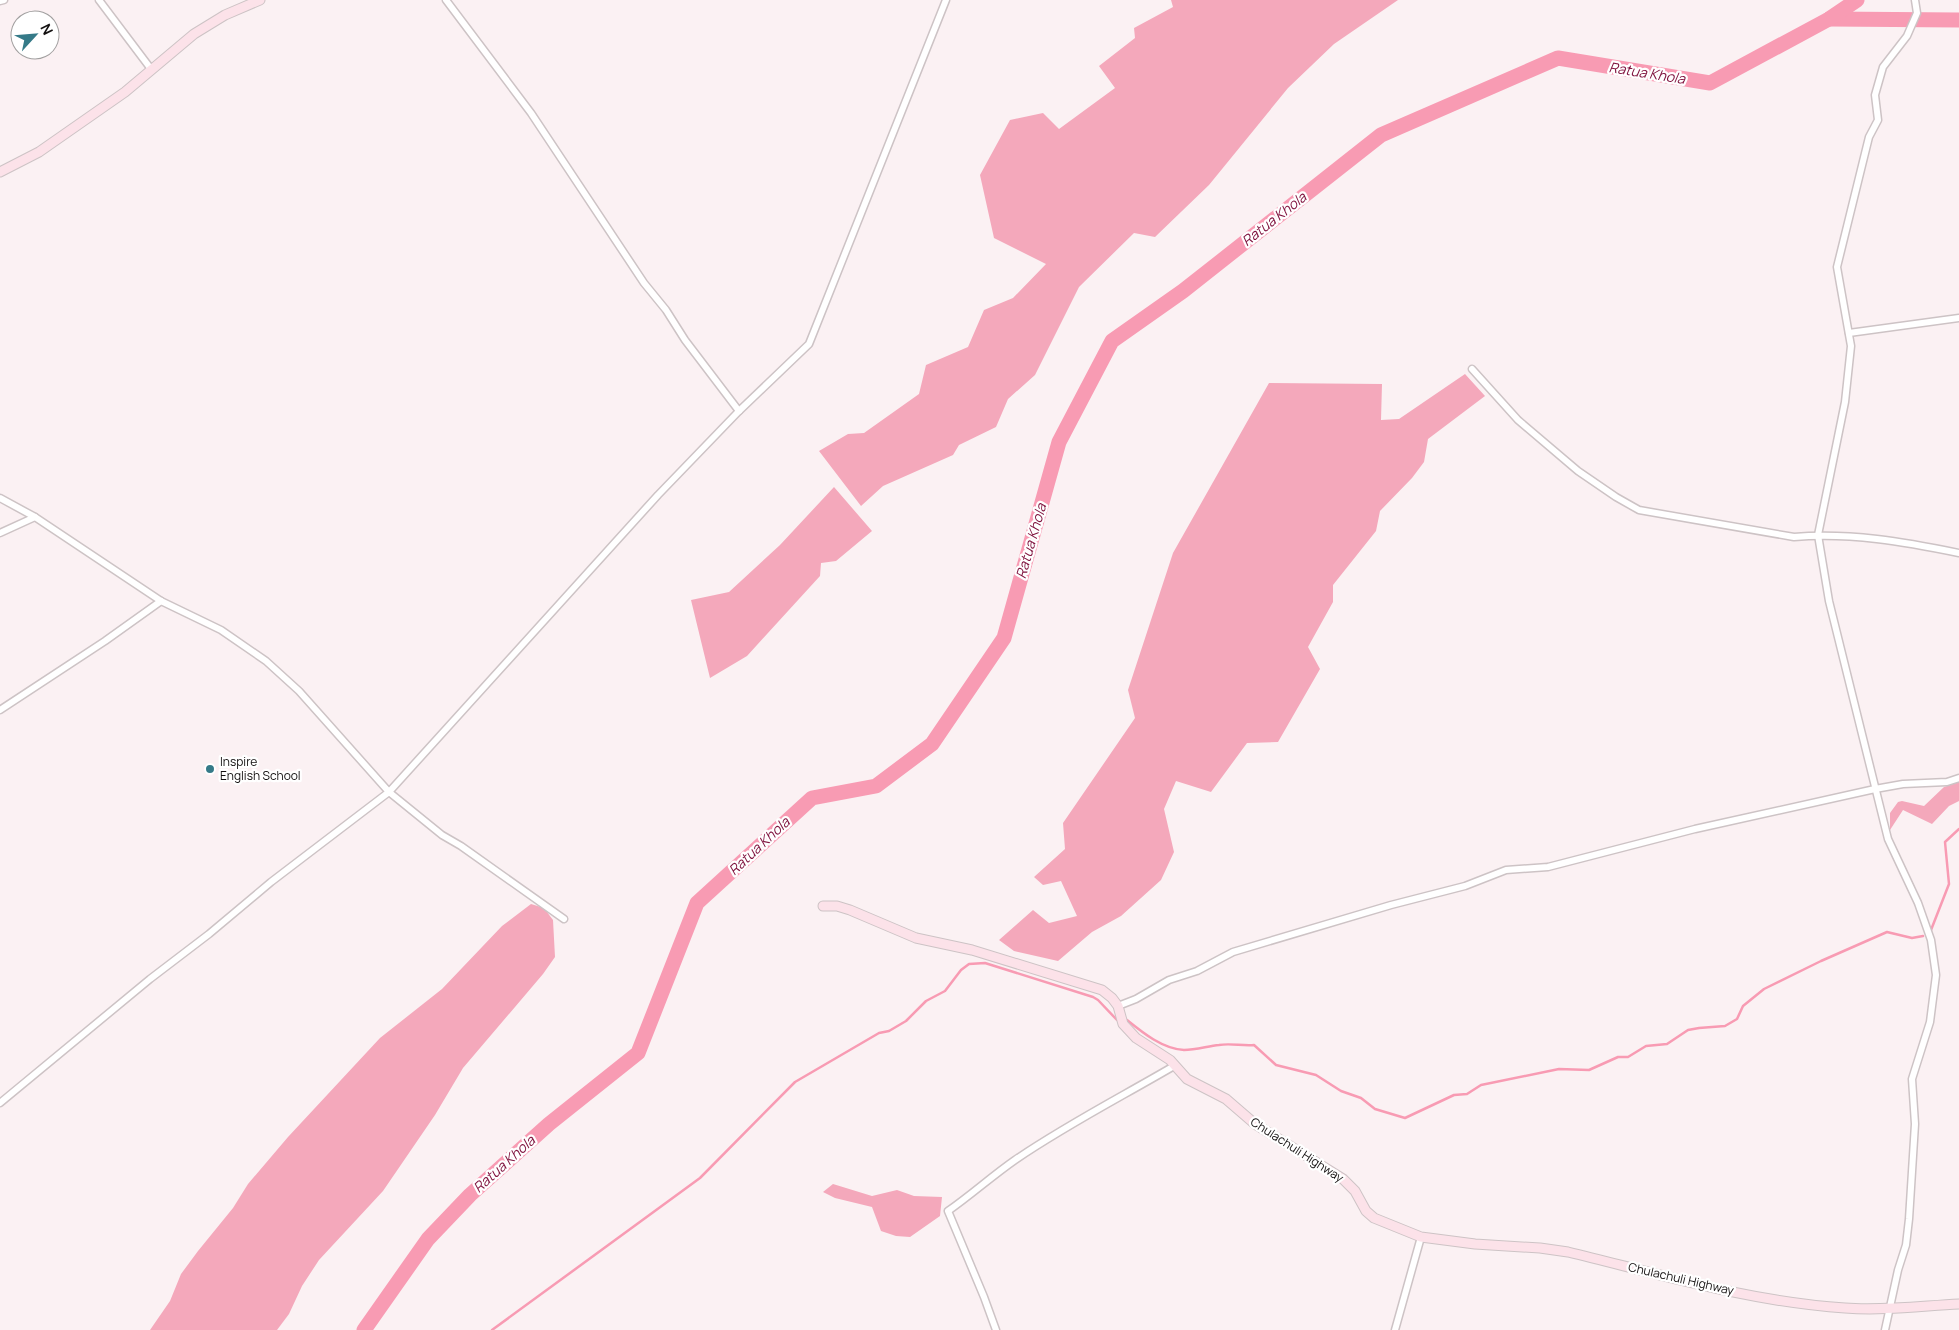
<svg xmlns="http://www.w3.org/2000/svg" width="1959" height="1330" viewBox="0 0 1959 1330" font-family="Manrope,sans-serif">
	<style>
		.forest { fill: #f4a8bb }
		.lines { fill: none; stroke-linecap: round; stroke-linejoin: round }
		.stream { stroke: #f89bb3; stroke-width: 2.5 }
		.river { stroke: #f89bb3; stroke-width: 15 }
		.street-casing { stroke: #cdc3c5; stroke-width: 9 }
		.secondary-casing { stroke: #cdc3c5; stroke-width: 11 }
		.street { stroke: #fff; stroke-width: 6 }
		.secondary { stroke: #fce2e9; stroke-width: 9 }
		.poi-dot { fill: #357a88; stroke: #fff; stroke-width: 2 }
		.labels { text-anchor: middle; stroke-width: 4.5; stroke-linejoin: round; paint-order: stroke }
		.poi-label { font-size: 12px; fill: #131010; stroke: #fff; text-anchor: start }
		.street-label { font-size: 12px; fill: #131010; stroke: #fff }
		.water-label { font-size: 14px; font-style: italic; fill: #80143f; stroke: #fff }
	</style>
	<rect width="100%" height="100%" fill="#fbf1f3"/>
	<g class="forest">
		<path d="M1171,0H1398L1334,44L1288,88L1209,185L1155,237L1134,233L1079,287L1035,375L1008,399L996,427L959,445L953,455L883,486L861,506L819,451L848,434L864,433L919,394L926,365L968,347L984,310L1013,298L1046,264L994,238L980,175L1010,120L1043,113L1059,129L1115,88L1099,66L1135,38L1134,28L1173,7Z"/>
		<path d="M1465,374L1485,396L1428,439L1424,462L1412,478L1380,511L1376,531L1333,585V602L1308,647L1320,669L1278,742L1247,743L1211,792L1176,781L1164,809L1174,852L1161,880L1121,916L1092,932L1058,961L1014,951L999,940L1033,910L1049,923L1077,916L1061,881L1043,885L1034,877L1065,849L1063,823L1135,718L1128,690L1173,553L1269,383L1382,384L1381,420L1399,419Z"/>
		<path d="M834,487L872,531L836,561L821,563L820,576L747,656L710,678L691,600L729,592L780,545Z"/>
		<path d="M1959,782V801L1949,806L1932,824L1903,810L1890,830V813L1898,802L1902,801L1924,806L1944,787Z"/>
		<path d="M531,904L544,908L553,920L555,957L543,974L463,1068L435,1115L383,1191L319,1260L302,1286L289,1314L277,1330H150L170,1301L181,1274L198,1251L233,1208L248,1184L288,1137L380,1038L442,989L502,926Z"/>
		<path d="M833,1184L872,1196L897,1190L914,1196L942,1197L940,1216L910,1237L896,1236L881,1231L872,1207L835,1198L823,1192Z"/>
	</g>
	<g class="lines">
		<g class="stream">
			<path d="M1931,930L1949,884L1945,842L1959,829"/>
			<path d="M1127,1020C1143,1033 1163,1049 1184,1050C1196,1050 1208,1046 1219,1045C1230,1043 1242,1046 1254,1045L1276,1065L1316,1075L1341,1091L1361,1098L1375,1109L1405,1118L1454,1095L1467,1094L1481,1085L1559,1069L1589,1070L1618,1057H1628L1646,1046L1667,1044L1688,1030L1699,1028L1725,1026L1737,1019L1743,1006L1764,989L1821,961L1887,932L1912,938L1923,936"/>
			<path d="M492,1330L700,1178L795,1082L879,1033L889,1031L906,1021L926,1001L945,991L961,970L969,964L985,963L1093,997L1098,1000L1117,1020"/>
		</g>
		<g class="river">
			<path d="M1829,19L1959,20"/>
			<path d="M364,1330L428,1239L470,1195L549,1124L638,1053L697,903L812,798L876,786L932,744L1004,638L1059,442L1112,341L1183,291L1381,135L1558,58L1710,83L1829,19L1857,0"/>
		</g>
		<g class="street-casing">
			<g id="street">
				<path d="M99,0L151,69"/>
				<path d="M446,0L531,113L644,283L666,310L685,340L739,411"/>
				<path d="M0,1L4,0"/>
				<path d="M1849,333L1959,318"/>
				<path d="M1472,369L1518,420L1578,471L1616,497L1639,510L1794,537C1849,532 1905,542 1959,553"/>
				<path d="M0,498L35,517L161,601L221,630L266,661L299,691L389,792L442,835L461,846L564,919"/>
				<path d="M0,533L35,517"/>
				<path d="M0,710L105,641L161,601"/>
				<path d="M1118,1006L1136,999L1169,980L1197,971L1233,952L1391,905L1465,886L1506,870L1548,867L1695,829L1875,789L1903,784L1947,782L1959,778"/>
				<path d="M0,1103L150,979L209,934L271,882L389,792L658,495L739,411L809,344L946,0"/>
				<path d="M996,1330L984,1297L948,1211C971,1195 992,1176 1015,1160C1066,1125 1121,1097 1174,1066"/>
				<path d="M1395,1330L1421,1237"/>
				<path d="M1885,1330L1898,1270L1906,1245L1909,1219L1915,1124L1912,1079L1930,1022L1936,975L1931,940L1918,903L1888,839L1829,601L1818,535L1845,402L1851,346L1837,267L1869,137L1878,120L1875,95L1883,67L1907,36L1917,13L1915,0"/>
			</g>
		</g>
		<g class="secondary-casing">
			<g id="secondary">
				<path d="M0,172L39,152L125,92L194,34L225,15L260,0"/>
				<path d="M823,906H837L850,910L916,938L972,950L1102,990L1112,998L1118,1006L1123,1024L1136,1038L1170,1060L1187,1079L1226,1099L1255,1124L1343,1179L1355,1191L1366,1211L1374,1218L1421,1237L1475,1244L1540,1248L1568,1252C1659,1274 1751,1302 1845,1308C1882,1311 1921,1306 1959,1304"/>
			</g>
		</g>
		<use href="#street" class="street"/>
		<use href="#secondary" class="secondary"/>
	</g>
	<circle class="poi-dot" cx="210" cy="769" r="5"/>
	<g class="labels">
		<g class="poi-label">
			<text x="220" y="766">Inspire<tspan x="220" dy="14">English School</tspan></text>
		</g>
		<g class="street-label">
			<text transform="translate(1297 1150) rotate(33)" y="4">Chulachuli Highway</text>
			<text transform="translate(1681 1279) rotate(13)" y="4">Chulachuli Highway</text>
		</g>
		<g class="water-label">
			<text transform="translate(1647 73) rotate(9)" y="5">Ratua Khola</text>
			<text transform="translate(1274 219) rotate(-38)" y="5">Ratua Khola</text>
			<text transform="translate(1031 541) rotate(-74)" y="5">Ratua Khola</text>
			<text transform="translate(759 846) rotate(-43)" y="5">Ratua Khola</text>
			<text transform="translate(504 1164) rotate(-42)" y="5">Ratua Khola</text>
		</g>
	</g>
	<g transform="translate(35 35) rotate(64)"><circle r="24" fill="#ffffff" stroke="#a19f9f"/>
	<path d="M0-4L9 19L0 12L-9 19Z" fill="#357a88"/>
	<text y="-8" font-size="14" font-weight="bold" text-anchor="middle" fill="#131010">N</text>
	</g>
</svg>
